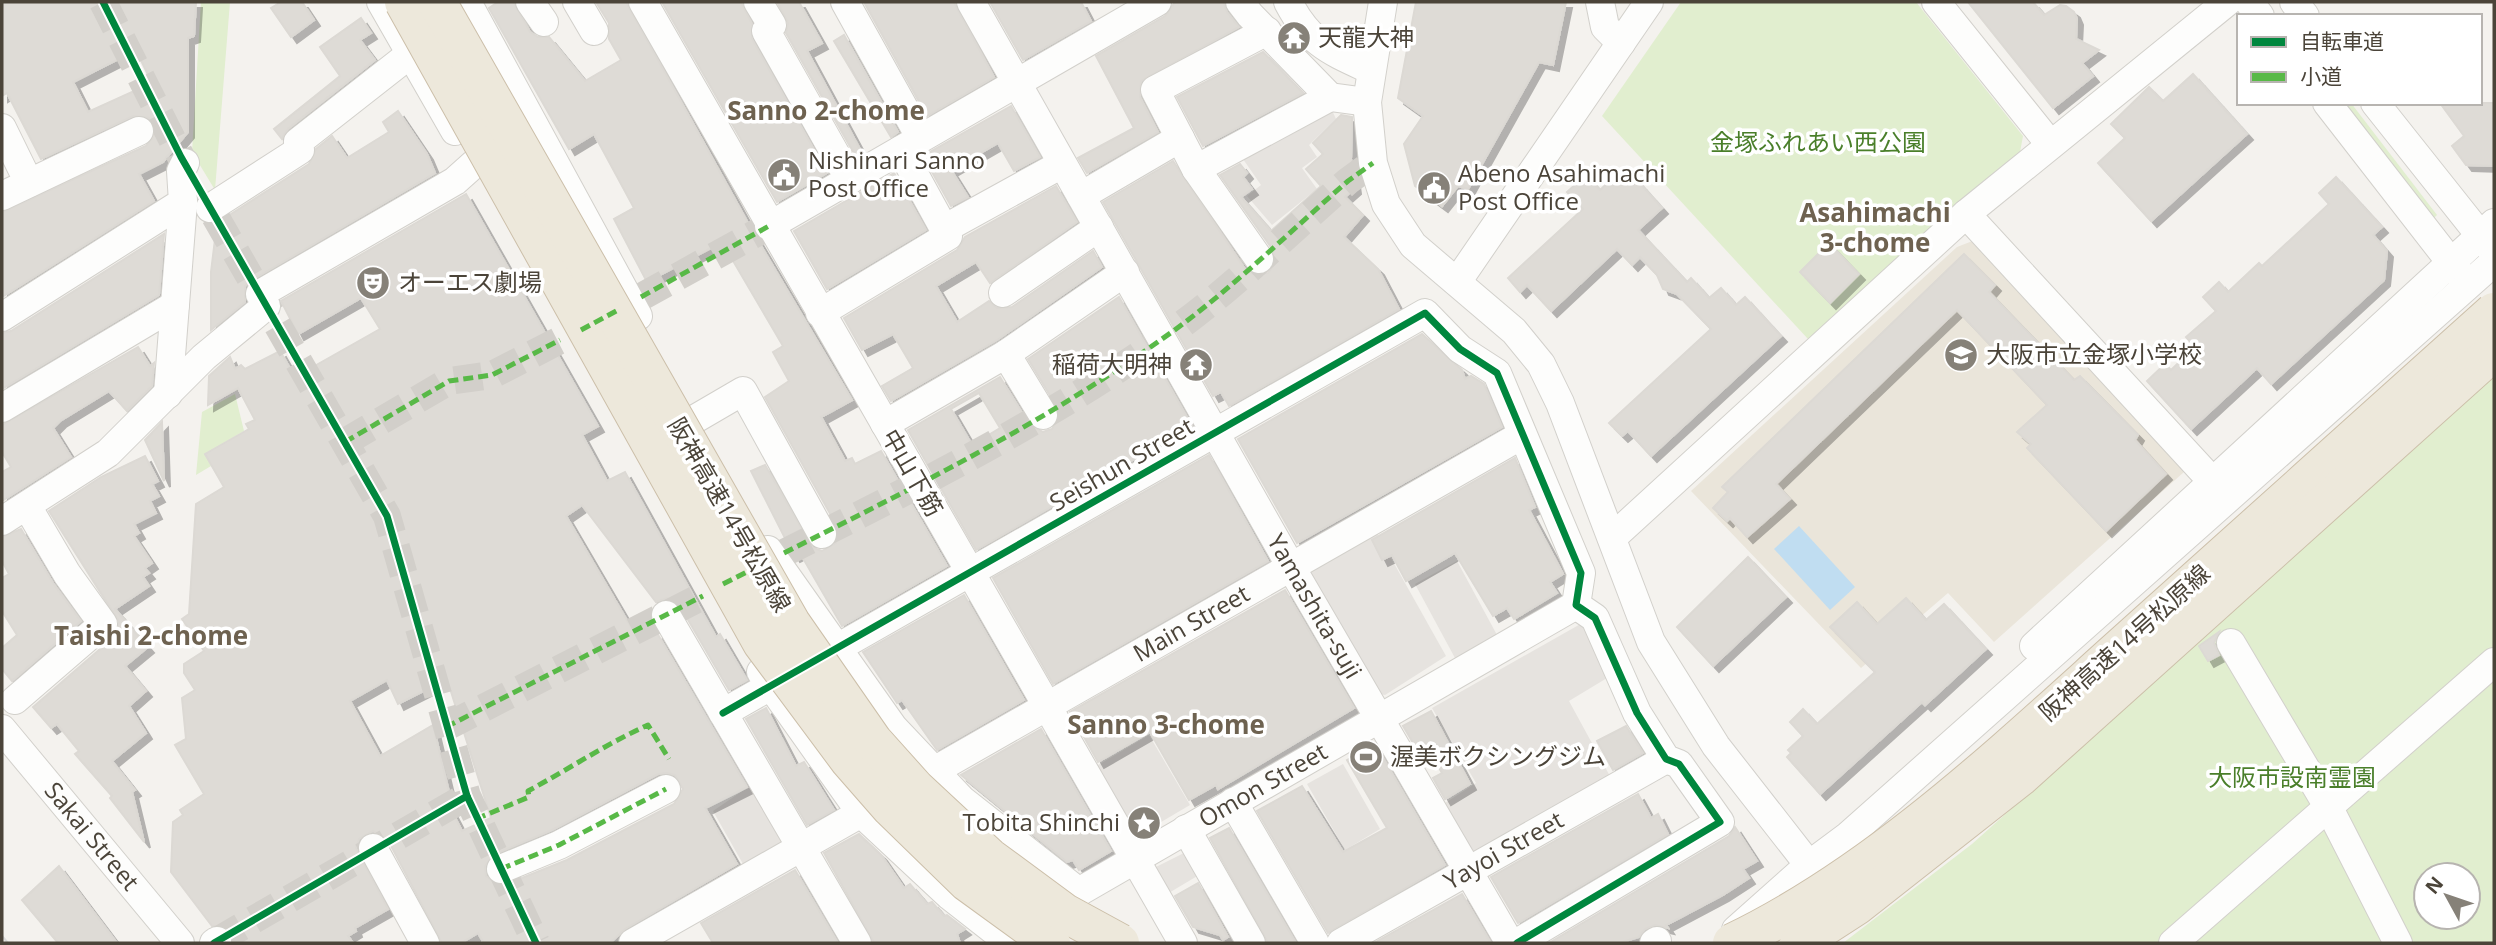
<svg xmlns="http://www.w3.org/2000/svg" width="2496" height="945" viewBox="0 0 2496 945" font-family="'Open Sans','Noto Sans JP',sans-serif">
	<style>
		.education { fill: #eae5da }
		.green { fill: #e1eecf; fill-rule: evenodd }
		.parking { fill: #e6e3df }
		.water { fill: #c0ddf1 }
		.building { fill: #dedbd6; stroke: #dcd9d4; stroke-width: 2; fill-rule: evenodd; filter: url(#shadow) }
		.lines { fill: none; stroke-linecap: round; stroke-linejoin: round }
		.minor-tunnel { stroke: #d2cfca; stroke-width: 28; stroke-dasharray: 28 14; stroke-linecap: butt }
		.minor-casing { stroke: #d2d0cb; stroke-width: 30 }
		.minor { stroke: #fdfdfc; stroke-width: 28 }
		.tram { stroke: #dbdbda; stroke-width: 2 }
		.highway-bridge-casing { stroke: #ccbfa9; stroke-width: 40; stroke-linecap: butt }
		.highway-bridge { stroke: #ede8db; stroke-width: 38 }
		.quiet { stroke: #58b947; stroke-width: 5; stroke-dasharray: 10 5; stroke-linecap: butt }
		.cycleway-casing { stroke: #fff; stroke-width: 11 }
		.cycleway { stroke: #00873e; stroke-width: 7 }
		.labels { text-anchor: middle; stroke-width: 7; stroke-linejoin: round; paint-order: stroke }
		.poi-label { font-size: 24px; fill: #4b4439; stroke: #fff; text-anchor: start }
		.park-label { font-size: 24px; fill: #4a7f2a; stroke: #fff }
		.street-label { font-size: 24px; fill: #4b4439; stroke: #fff }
		.neighbourhood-label { font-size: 26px; font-weight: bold; fill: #6e6250; stroke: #fff }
	</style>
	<defs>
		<filter id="shadow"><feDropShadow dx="6" dy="6" stdDeviation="0" flood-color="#0004"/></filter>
	</defs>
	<rect width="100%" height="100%" fill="#f4f2ee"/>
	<path class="education" d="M1975,240L2184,463V472L1994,642L1948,593L1861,668L1691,491L1957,247Z"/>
	<g class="green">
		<path d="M201,2H230L215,190L192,152Z"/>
		<path d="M1681,2H1916L2023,136L2020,152L1808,339L1602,116Z"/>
		<path d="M2339,103H2351L2437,215L2432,220Z"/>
		<path d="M2494,376V943H1843L1972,844ZM2426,875H2468V917H2426Z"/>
		<path d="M235,394L244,431L205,454L211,466L196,475L202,412Z"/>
	</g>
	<g class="parking">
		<path d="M1330,106L1336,119L1309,145L1317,157L1302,168L1317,189L1272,225L1247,196L1261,185L1236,149Z"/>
		<path d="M1373,526L1446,656L1385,695L1375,693L1306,571Z"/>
		<path d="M1457,561L1497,635L1455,658L1415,584Z"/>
		<path d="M1584,622L1612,675L1569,701L1611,778L1474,860L1442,805L1476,783L1432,708Z"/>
		<path d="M1149,735L1190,805L1139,835L1130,833L1093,768Z"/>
		<path d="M1343,764L1380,829L1345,850L1307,784Z"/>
		<path d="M754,783L786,840L743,864L713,811Z"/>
		<path d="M1186,852L1199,875L1167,894L1154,868Z"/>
	</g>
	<path class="water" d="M1799,526L1855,587L1830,610L1774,549Z"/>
	<g class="building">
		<path d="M2,2H196L194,36L188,38V132L163,162L139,174L154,201L2,297V212L146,146L156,132L149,118L133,116L41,159L7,93L2,96ZM136,50L152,83L88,112L73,82Z"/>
		<path d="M281,2H302L314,20L291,37L271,8Z"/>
		<path d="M498,2H514L530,32L538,37H549L585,81L621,60L609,39V23L596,2H626L754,234L852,400L821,417L845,461L852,458L855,464L881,451L947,566L842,626L800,553L794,556L751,471L765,465L813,548L822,551L836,543L837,526L765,397L789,381L773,352L783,346L722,242L647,282L614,219L634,208L594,134L569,149L489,8Z"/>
		<path d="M662,2H741L752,24V39L827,173L777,202Z"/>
		<path d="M777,2H799L822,43L807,51L862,153L856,157L786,33L788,23Z"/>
		<path d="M864,2H954L994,77L927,116Z"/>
		<path d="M990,2H1081L1091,21L1023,60Z"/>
		<path d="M1175,2H1224L1227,12L1239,27L1141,81L1140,97L1158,132L1087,173L1078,158L1134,128L1096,56L1165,16Z"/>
		<path d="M1416,2H1566L1553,65L1539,62L1468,189L1458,186L1442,206L1415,186L1404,144L1423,116L1398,98Z"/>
		<path d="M1968,2H2033L2044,15L2060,5L2066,6L2074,12L2077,19L2076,39L2099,50L2082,63L2093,76L2053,108Z"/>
		<path d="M361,18L371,33L360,40L375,60L288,129L282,139L274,129L340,76L320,47Z"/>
		<path d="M844,35L898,132L891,137L834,41Z"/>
		<path d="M1263,52L1303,93L1203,146L1177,97Z"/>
		<path d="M2193,74L2247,134L2151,221L2098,163L2125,138L2111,124L2149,87L2163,101Z"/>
		<path d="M2440,103H2494V166L2466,165L2452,146L2464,136Z"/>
		<path d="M1011,106L1040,157L1014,171L998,143L951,170L968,197L951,206L923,156Z"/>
		<path d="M398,111L427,154L435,173L252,280L245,286V302L211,330V272L217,223L309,164L316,149L332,136L347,158L389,132L383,122Z"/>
		<path d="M1341,115L1352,117V120L1351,159L1355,188L1345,197L1363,215L1344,237L1378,269L1399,309L1229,406L1221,392L1213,396L1103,202L1173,161L1245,269L1253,274L1268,273L1274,265L1273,250L1220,175L1240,164L1247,173L1243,177L1252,189L1241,197L1271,231L1321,186L1306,169L1323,154L1313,143Z"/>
		<path d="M1625,167L1662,208L1638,230L1687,282L1691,278L1709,298L1721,288L1736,305L1745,297L1781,336L1651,456L1628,431L1622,436L1609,423L1711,329L1677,294L1663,289L1657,275L1640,257L1632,265L1617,249L1551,311L1527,285L1520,292L1508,278L1583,209L1567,192L1586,175L1600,190Z"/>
		<path d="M894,173L926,230L827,289L794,231Z"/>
		<path d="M2336,177L2382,227L2373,235L2387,251L2384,280L2271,384L2257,368L2191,429L2147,381L2165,364L2171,370L2195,347L2186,337L2216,311L2203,297L2219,282L2228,292L2259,263L2262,266L2329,204L2319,193Z"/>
		<path d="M1056,186L1077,222L990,283L976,262L936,286L957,322L989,301L997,308L1012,307L1093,251L1102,267L997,340L891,401L882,386L913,368L893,334L862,350L844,318L957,250L965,237Z"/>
		<path d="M466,194L598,426L582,435L607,481L625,472L716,637L720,634L747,680L729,690L680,606L667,598L656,602L582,505L566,516L639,641L657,633L747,787L705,808L737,864L625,929L610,943H484L478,933L461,943H442L388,840L373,831L359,839L356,848L388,909L355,928L356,931L348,936L353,943H233L230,931L224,926H212L171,872L173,822L183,815L180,810L204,794L175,745L186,739L182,698L195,690L184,673V664L204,651L182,619L189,614L196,504L224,487L205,454L249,429L246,424L255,420L238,388L208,405L209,376L230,357L235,369L241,365L245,369L280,351L295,377L380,329L361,298L298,334L281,301ZM447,679L491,818L462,831L443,795L449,792L433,725L380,756L350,701L387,680L398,704ZM667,773L675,775L683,789L674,804L567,860L507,884L498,885L486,876L485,866L495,854L552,830L658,774Z"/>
		<path d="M164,234L159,295L2,389V333L11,331Z"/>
		<path d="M1829,243L1859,274L1830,303L1800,272Z"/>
		<path d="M1964,254L1995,285L1989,292L2074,380L2080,376L2138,435L2135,440L2166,474L2106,531L2027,448L2031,444L2017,432L2047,405L1957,310L1776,484L1790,499L1747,537L1730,518L1727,521L1713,508L1728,492L1722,487Z"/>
		<path d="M1119,297L1192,426L976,550L908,430L1000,377L1029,424L1043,432L1052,429L1060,415L1057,407L1028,359ZM979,393L1000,428L972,445L951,409Z"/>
		<path d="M1422,334L1462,370L1465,379L1471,376L1484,384L1502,427L1297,543L1238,439Z"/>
		<path d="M138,347L150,366L154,363L152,386L127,411L109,391L60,421L53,428L71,457L2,501V472L11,467L2,452V425Z"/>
		<path d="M162,422L164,481L145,440Z"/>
		<path d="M1209,455L1268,561L1053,684L993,578Z"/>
		<path d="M145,456L158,481L152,484L159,496L150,501L156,513L134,524L139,533L134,536L152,563L145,568L149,573L143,577L149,586L115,609L148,647L125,666L146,691L129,706L146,733L112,761L135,790L132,792L144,842L110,798L112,796L75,754L79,751L57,724L51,728L33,707L114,637L119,622L49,511L101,477Z"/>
		<path d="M1515,458L1535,507L1529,510L1563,574L1550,582L1557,593L1514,619L1507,608L1493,616L1455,553L1406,581L1392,555L1382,560L1372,540Z"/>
		<path d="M21,529L53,583L81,621L12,681L2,669V648L17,635L2,611V578L9,574L2,561V537Z"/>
		<path d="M1748,557L1786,597L1713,666L1677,627Z"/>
		<path d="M1285,590L1354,708L1218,789L1216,785L1189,800L1150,732L1098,762L1070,712Z"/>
		<path d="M964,595L1024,700L937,750L902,700L897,703L863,652Z"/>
		<path d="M1906,598L1926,620L1944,604L1986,649L1925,705L1922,702L1820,794L1787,757L1791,753L1788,750L1803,736L1790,722L1803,709L1817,724L1875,672L1830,627L1857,602L1877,624Z"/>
		<path d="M2219,632L2214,643L2219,655L2208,661L2199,646Z"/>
		<path d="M766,708L796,766L804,762L834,810L807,825L746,719Z"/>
		<path d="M1431,711L1470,784L1445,799L1433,778L1442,773L1425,743L1416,748L1403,726Z"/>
		<path d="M1626,726L1643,753L1613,770L1597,741Z"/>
		<path d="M1041,729L1111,851L1079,870L1073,860L1067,862L961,775Z"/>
		<path d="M1375,744L1445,865L1328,933L1257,811L1302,786L1343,852L1387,828L1347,760Z"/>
		<path d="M1638,794L1651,818L1658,814L1668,834L1518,923L1491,877Z"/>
		<path d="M1735,827L1757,861L1743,869L1749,878L1723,895L1666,925L1668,928L1655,925L1645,929L1639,937L1619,943H1549L1729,836Z"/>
		<path d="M1229,828L1296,943H1268L1210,838Z"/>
		<path d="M859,834L881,855L904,888L910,884L927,904L932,902L944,916L947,915L965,929L957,934L960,943H874L824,853Z"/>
		<path d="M59,866L117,943H58L22,900Z"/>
		<path d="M795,870L838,943H713L701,923Z"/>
		<path d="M1198,883L1228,937L1223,940L1220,935L1193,927L1175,896Z"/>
		<path d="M1462,894L1491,943H1374Z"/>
	</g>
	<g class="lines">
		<g class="minor-tunnel">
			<path d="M103,2L181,157"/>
			<path d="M215,216L387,516L467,796L536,943"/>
			<path d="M641,297L769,226"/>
			<path d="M345,442L449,381L492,375L560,340"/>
			<path d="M784,553C913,488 1044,423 1162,339C1228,293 1287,234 1348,181L1373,163"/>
			<path d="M446,727L703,596"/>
			<path d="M217,941L467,796"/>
		</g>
		<g class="minor-casing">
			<g id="minor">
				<path d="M381,2L455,131"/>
				<path d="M467,2L638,316"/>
				<path d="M530,2L544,22"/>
				<path d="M577,2L594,31"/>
				<path d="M643,2L1183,943"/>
				<path d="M758,2L772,25L766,31L850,180"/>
				<path d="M845,2L920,137"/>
				<path id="s1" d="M971,2L1291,567L1510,943"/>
				<path d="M1240,2L1250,15L1330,97L1367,102"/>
				<path d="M1288,2C1310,44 1330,51 1371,70"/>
				<path d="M1383,2L1367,102L1373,163L1386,204L1413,245L1514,331L1541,364L1560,403L1651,642L1716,746L1809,865L1823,911"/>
				<path d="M1600,2L1605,27L1621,43"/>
				<path d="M1936,2L2050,144"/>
				<path d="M2249,2L2260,16"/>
				<path d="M2294,2L2305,16"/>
				<path d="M2327,103L2463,278"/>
				<path d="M2375,103L2491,249"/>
				<path d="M2,128L29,183"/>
				<path d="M1196,169L1330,97"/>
				<path d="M2,196L139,131"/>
				<path d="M1081,196L1180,138"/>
				<path d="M210,208L300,150L298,142L423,44"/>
				<path d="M1966,214L2213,482"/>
				<path d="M769,226L1157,2"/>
				<path d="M944,229L1062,164"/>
				<path d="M1259,259L1196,169L1155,90L1267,31"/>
				<path d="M1457,282L1649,2"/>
				<path d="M1003,293L1099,227"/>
				<path d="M260,294L455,181L474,164"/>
				<path d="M820,313L948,236L901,150"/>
				<path d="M2,317L183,202L181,171L185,163"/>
				<path d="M1006,354L1043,415"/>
				<path d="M168,394L183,202"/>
				<path d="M2,408L175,305"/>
				<path d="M695,419L743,391L822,534"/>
				<path d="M885,424L1006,354L1125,272"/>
				<path d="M2,521L108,453L204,357L266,306"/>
				<path d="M1612,538L1966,214L2227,2"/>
				<path d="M768,550L893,727L962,800L1079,892"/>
				<path d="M666,615L857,943"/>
				<path d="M2231,643L2329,808L2398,943"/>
				<path d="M2034,646L2494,223"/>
				<path d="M761,672L861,813L950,896L1010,943"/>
				<path d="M15,700L103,624L67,574L27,506"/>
				<path d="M723,713L1425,313L1460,349L1497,373L1581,573L1576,605L1595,618L1637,713L1666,759L1679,764L1720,822L1517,943"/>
				<path id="s2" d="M2,729L180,943"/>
				<path id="s3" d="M918,780L1522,435"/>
				<path d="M1233,802L1315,943"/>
				<path d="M1186,829L1251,943"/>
				<path d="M373,848L425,943"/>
				<path d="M501,869L559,845L666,789"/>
				<path id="s4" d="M1063,901L1576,605"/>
				<path d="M1736,930L1809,865L1848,836L2494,262"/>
				<path d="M214,943L217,941"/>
				<path d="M633,943L877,804"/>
				<path id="s5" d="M1341,943L1666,759"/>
				<path d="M1654,943L1657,941"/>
				<path d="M2173,943L2494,662"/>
			</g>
		</g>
		<use href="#minor" class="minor"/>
		<path class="tram" d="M2,936L8,943"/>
		<g class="highway-bridge-casing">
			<g id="highway-bridge">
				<path d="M404,2L762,643L849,760L891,808L967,882L1051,943"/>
				<path d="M437,2L791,623L873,741L916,789L989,857L1065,913L1120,943"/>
				<path d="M1732,943C1876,874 2003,753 2121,647C2245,535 2370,424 2494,312"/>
				<path d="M1799,943L1856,906L2020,777L2494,351"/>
			</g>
		</g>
		<use href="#highway-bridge" class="highway-bridge"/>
		<g class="quiet">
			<path d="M641,297L769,226"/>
			<path d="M581,330L620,309"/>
			<path d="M345,442L449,381L492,375L560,340"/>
			<path d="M784,553C913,488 1044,423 1162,339C1228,293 1287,234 1348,181L1373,163"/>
			<path d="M723,584L763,564"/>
			<path d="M446,727L703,596"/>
			<path d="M476,819L529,797L528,791C569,769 606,744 648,725L669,759"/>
			<path d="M501,869L559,845L666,789"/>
		</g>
		<g class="cycleway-casing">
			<g id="cycleway">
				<path d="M103,2L181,157L387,516L467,796L536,943"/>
				<path d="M723,713L1425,313L1460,349L1497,373L1581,573L1576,605L1595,618L1637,713L1666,759L1679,764L1720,822L1517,943"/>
				<path d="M214,943L467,796"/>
			</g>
		</g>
		<use href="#cycleway" class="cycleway"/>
	</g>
	<defs>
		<g id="temple-disc" transform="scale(1.75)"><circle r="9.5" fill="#868178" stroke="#fff"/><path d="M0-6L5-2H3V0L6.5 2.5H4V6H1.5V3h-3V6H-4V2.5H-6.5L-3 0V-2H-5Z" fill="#fff"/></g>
		<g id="civic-disc" transform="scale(1.75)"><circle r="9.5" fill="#868178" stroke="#fff"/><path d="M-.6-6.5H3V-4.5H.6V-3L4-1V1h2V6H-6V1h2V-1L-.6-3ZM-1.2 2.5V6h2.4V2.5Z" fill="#fff"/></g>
		<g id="theatre-disc" transform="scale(1.75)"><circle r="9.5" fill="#868178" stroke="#fff"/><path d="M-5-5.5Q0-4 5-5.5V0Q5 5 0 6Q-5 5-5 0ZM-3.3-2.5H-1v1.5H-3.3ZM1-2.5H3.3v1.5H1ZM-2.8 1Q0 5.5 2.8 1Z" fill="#fff"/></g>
		<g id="school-disc" transform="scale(1.75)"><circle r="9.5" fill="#868178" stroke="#fff"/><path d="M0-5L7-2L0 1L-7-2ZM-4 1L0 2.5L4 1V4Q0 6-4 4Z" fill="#fff"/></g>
		<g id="stadium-disc" transform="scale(1.75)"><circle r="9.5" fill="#868178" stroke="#fff"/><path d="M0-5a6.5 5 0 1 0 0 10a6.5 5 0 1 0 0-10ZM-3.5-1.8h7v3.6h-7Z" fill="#fff"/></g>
		<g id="sight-disc" transform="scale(1.75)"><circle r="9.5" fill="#868178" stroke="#fff"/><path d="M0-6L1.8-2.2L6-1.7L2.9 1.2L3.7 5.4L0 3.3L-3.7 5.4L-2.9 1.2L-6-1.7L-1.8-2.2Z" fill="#fff"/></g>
	</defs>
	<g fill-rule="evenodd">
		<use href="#temple-disc" x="1294" y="38"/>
		<use href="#civic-disc" x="784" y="175"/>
		<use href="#civic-disc" x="1434" y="188"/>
		<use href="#theatre-disc" x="373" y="283"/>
		<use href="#school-disc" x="1961" y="355"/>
		<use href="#temple-disc" x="1196" y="365"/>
		<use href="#stadium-disc" x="1366" y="757"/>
		<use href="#sight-disc" x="1144" y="823"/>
	</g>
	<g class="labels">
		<g class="poi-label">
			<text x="1318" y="46">天龍大神</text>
			<text x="808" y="169">Nishinari Sanno<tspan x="808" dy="28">Post Office</tspan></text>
			<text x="1458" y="182">Abeno Asahimachi<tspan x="1458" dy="28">Post Office</tspan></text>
			<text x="398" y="291">オーエス劇場</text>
			<text x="1986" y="363">大阪市立金塚小学校</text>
			<text x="1172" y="373" text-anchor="end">稲荷大明神</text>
			<text x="1390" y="765">渥美ボクシングジム</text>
			<text x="1120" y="831" text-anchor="end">Tobita Shinchi</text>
		</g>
		<g class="park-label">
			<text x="1818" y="151">金塚ふれあい西公園</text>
			<text x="2292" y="786">大阪市設南霊園</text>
		</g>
		<g class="street-label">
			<text transform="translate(1122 465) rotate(-30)" y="8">Seishun Street</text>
			<text transform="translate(912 473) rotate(60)" y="8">中山下筋</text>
			<text transform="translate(729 515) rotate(60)" y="8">阪神高速14号松原線</text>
			<text dy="8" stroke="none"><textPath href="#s1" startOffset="695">Yamashita-suji</textPath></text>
			<text dy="8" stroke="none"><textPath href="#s3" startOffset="315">Main Street</textPath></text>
			<text transform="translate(2125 643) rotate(-42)" y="8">阪神高速14号松原線</text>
			<text dy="8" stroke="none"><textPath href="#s4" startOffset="231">Omon Street</textPath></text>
			<text dy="8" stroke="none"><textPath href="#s2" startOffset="140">Sakai Street</textPath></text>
			<text dy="8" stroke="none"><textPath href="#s5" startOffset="187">Yayoi Street</textPath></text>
		</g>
		<g class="neighbourhood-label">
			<text x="826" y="120">Sanno 2-chome</text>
			<text x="1875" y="222">Asahimachi<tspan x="1875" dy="30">3-chome</tspan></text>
			<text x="151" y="645">Taishi 2-chome</text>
			<text x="1166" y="734">Sanno 3-chome</text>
		</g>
	</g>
	<rect width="2496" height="945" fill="none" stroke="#4b4439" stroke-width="7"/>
	<rect x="2237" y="14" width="245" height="91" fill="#ffffff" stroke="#b7b4b0" stroke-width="2"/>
	<rect x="2251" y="37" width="35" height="10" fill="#00873e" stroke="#b7b4b0" stroke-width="2"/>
	<text x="2300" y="49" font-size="21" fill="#4b4439">自転車道</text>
	<rect x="2251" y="72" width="35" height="10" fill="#58b947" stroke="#b7b4b0" stroke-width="2"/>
	<text x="2300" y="84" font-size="21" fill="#4b4439">小道</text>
	<g transform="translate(2447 896) rotate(310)"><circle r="33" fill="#ffffff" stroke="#b7b4b0" stroke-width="2"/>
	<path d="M0-5L12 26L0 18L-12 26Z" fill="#868178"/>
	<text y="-10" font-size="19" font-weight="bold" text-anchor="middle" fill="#4b4439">N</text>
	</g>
</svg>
